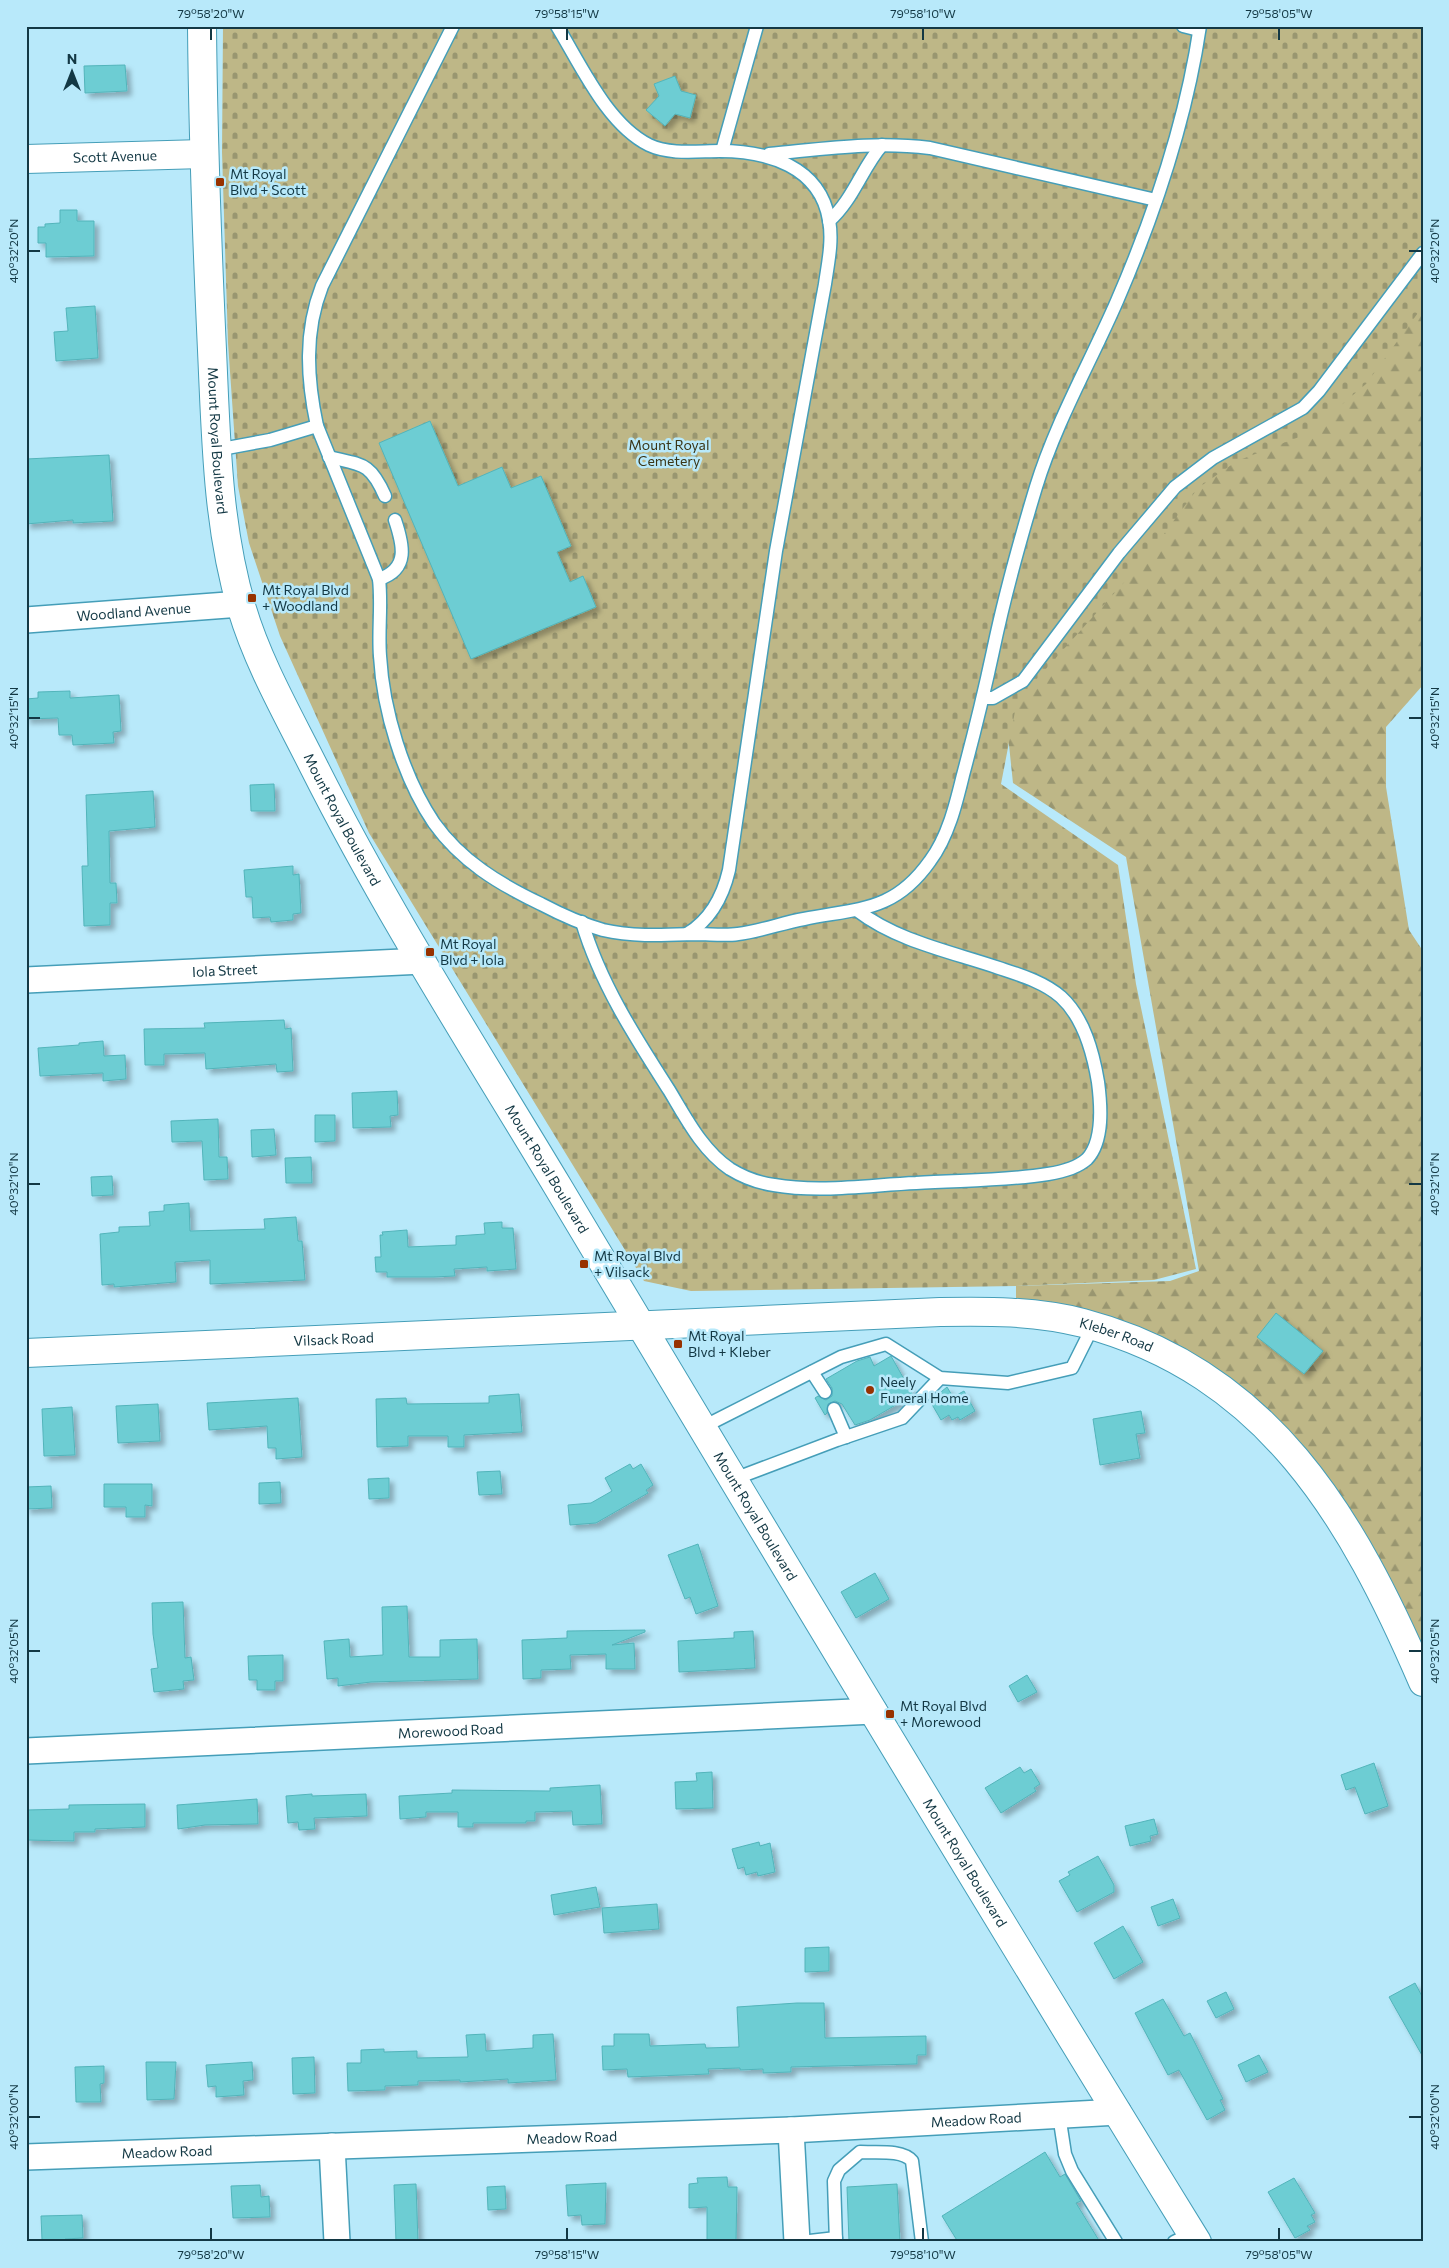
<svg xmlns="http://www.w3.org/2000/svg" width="1449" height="2268" viewBox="0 0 1449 2268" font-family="Commissioner,sans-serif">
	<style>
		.forest { fill: url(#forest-firs) }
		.cemetery { fill: url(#cemetery-stones) }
		.building { fill: #6dcdd3; stroke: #52b4ba; filter: url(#shadow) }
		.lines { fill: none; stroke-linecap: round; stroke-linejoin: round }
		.service-casing { stroke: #459eb8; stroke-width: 15 }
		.minor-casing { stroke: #459eb8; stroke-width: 28 }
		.tertiary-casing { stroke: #459eb8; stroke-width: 30 }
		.secondary-casing { stroke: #459eb8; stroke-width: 30 }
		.service { stroke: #fff; stroke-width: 12 }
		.minor { stroke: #fff; stroke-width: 25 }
		.tertiary { stroke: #fff; stroke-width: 28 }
		.secondary { stroke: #fff; stroke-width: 28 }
		.ticks { fill: none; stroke: #133844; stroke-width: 2 }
		.poi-dot { fill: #973200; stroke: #b8e9fa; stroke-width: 2 }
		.labels { text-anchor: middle; stroke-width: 5; stroke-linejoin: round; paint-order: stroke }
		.street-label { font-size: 14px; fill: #133844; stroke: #b8e9fa }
		.poi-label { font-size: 14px; fill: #133844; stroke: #b8e9fa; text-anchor: start }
		.park-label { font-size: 14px; fill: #3a3516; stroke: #b8e9fa }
		.neatline { fill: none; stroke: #133844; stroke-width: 2 }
		.ticks-label { font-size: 12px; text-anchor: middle; fill: #133844 }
	</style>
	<defs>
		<pattern id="forest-firs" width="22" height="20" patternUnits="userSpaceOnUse" patternTransform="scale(1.25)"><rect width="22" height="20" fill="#beb787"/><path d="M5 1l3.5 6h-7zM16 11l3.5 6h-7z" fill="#999670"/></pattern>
		<pattern id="cemetery-stones" width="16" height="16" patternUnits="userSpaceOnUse" patternTransform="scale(1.25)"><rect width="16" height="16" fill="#beb787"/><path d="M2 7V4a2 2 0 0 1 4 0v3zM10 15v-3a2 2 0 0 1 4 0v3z" fill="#999670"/></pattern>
		<filter id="shadow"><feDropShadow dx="4.5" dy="4.5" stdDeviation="2.5" flood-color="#0004"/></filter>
	</defs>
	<rect width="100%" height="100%" fill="#b8e9fa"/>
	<path class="forest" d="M1423,28V685L1386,727V787L1409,930L1423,951V1682L1345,1527L1208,1378L1016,1313V1286L1170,1281L1199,1271L1126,857L1013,783L1001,669Z"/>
	<path class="cemetery" d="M223,26H1423V306L1366,384L1307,434L1237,461L1198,488L1146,558L1017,701L1001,784L1118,865L1136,984L1196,1269L1154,1280L1016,1286L691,1291L644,1281L369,833L280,636L249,543L238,486L228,343L222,152Z"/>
	<g class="building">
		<path d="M125,65L127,91L85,93L84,66Z"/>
		<path d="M675,76L681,91L696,95L690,118L675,114L665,126L646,110L659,96L654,84Z"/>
		<path d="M60,210H77V221H94V256L46,257V243H38V227H45V224L60,223Z"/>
		<path d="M95,306L98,358L56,361L54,332L68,331L66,308Z"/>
		<path d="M430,421L458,486L502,467L511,488L541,476L571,546L557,552L570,582L583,576L596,607L471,659L379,443Z"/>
		<path d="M109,455L113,521L73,523V520L26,524V459Z"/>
		<path d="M70,691V698L119,695L121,731L113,732L114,743L73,745L72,735H59L58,718L26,719V699L38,698V692Z"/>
		<path d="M274,784L275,811H251L250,785Z"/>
		<path d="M153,791L155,827L109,831L110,883H116L117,903H110V925L84,926L82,866H88L86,795Z"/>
		<path d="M293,866V875L299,874L301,913L293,914V920L271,922L270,917L253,918L252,897H246L244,870Z"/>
		<path d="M284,1020L285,1029L291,1028L293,1071L277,1072L276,1064L206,1069L205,1053L164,1054V1065H145L144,1029L205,1028L204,1023Z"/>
		<path d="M103,1041L104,1056L125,1055L126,1079L103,1081V1073L40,1076L38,1048L79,1045V1043Z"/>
		<path d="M397,1091L398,1115L390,1116L391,1127L353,1128L352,1093Z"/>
		<path d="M315,1115H335V1141L315,1142Z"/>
		<path d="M218,1119L219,1157H227L228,1179L204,1180L202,1141L172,1142L171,1121Z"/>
		<path d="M274,1129L276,1155L252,1157L251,1130Z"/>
		<path d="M311,1157L312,1183H286L285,1158Z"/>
		<path d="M112,1176L113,1195L92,1196L91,1177Z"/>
		<path d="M189,1203L190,1231L265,1229L264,1219L296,1217L298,1241H302L305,1280L210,1284V1260L175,1262L176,1282L114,1287V1284L102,1285L100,1234L119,1232V1227L150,1226L149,1212L164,1211V1205Z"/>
		<path d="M502,1222V1228H513L516,1269L487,1271V1267L454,1269L455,1276L434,1277H387V1272H376L375,1257H381L380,1235H383L382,1232L407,1230L408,1247L456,1245V1236L485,1234L484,1223Z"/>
		<path d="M1276,1313L1323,1351L1304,1374L1257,1337Z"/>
		<path d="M891,1356L913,1395L911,1396L870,1420L855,1425L842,1404L835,1401L828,1404L827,1413L825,1415L815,1398L818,1396L826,1400L832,1396V1388L826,1379L857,1361L870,1357L874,1366Z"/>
		<path d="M947,1387L953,1397L964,1391L975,1411L960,1420L958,1417L952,1420L949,1415L941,1420L930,1401Z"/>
		<path d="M519,1394L522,1432L464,1435V1447H448V1436H408V1446L377,1447L376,1399L406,1398L407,1404L489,1403V1396Z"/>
		<path d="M298,1398L302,1457L276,1459V1448H268L267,1426L209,1430L207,1403Z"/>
		<path d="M158,1404L160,1441L118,1443L116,1406Z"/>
		<path d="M72,1407L75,1455L44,1456L42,1409Z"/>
		<path d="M1141,1411L1145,1433L1136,1434L1140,1458L1100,1465L1093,1419Z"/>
		<path d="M630,1464L633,1469L641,1464L653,1485L646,1490L648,1493L596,1523L570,1525L568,1505L591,1503L612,1491L605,1478Z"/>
		<path d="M500,1471L502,1494L479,1495L477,1472Z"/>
		<path d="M389,1478V1498L369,1499L368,1479Z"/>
		<path d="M280,1482L281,1503L259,1504V1483Z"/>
		<path d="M104,1484H152V1506L145,1505V1517H126V1507H104Z"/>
		<path d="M51,1486L52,1508L26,1509V1487Z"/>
		<path d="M698,1544L718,1606L696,1614L690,1597L685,1599L668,1555Z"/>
		<path d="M875,1573L889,1599L856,1618L841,1592Z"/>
		<path d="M183,1602L185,1658L191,1657L194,1680L183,1681L184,1689L154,1692L151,1669L158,1668L153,1634L152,1603Z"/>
		<path d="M407,1606L409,1657H440V1640L477,1639L478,1679L371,1682L338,1686V1678L327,1679L324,1641L349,1639L350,1657L383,1655L382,1607Z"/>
		<path d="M645,1630V1632L612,1645L634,1643L635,1669H606V1654L570,1655L571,1669L541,1670V1678L523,1679L522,1640L567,1638V1631Z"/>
		<path d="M753,1631L755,1668L679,1672L678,1641L734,1638V1632Z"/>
		<path d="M283,1655V1681H275V1690H257V1680H249L248,1656Z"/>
		<path d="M1027,1675L1037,1692L1018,1702L1009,1686Z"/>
		<path d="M1374,1763L1388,1806L1365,1814L1355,1787L1346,1790L1341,1775Z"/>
		<path d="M1020,1767L1024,1773L1031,1769L1040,1784L1034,1788L1036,1791L1001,1813L985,1788Z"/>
		<path d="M712,1772L713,1808L676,1809L675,1782L697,1781L696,1773Z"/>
		<path d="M600,1785L602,1824L573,1825L572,1811L535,1812V1821H526V1823H473V1827H458V1812H426V1817L400,1819L399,1796L452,1793V1790L550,1791V1788Z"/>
		<path d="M312,1794V1796L366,1794L367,1816L314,1818L315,1829L299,1830L298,1822L288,1823L286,1796Z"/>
		<path d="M257,1799L258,1824L205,1825L178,1829L177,1805Z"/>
		<path d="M145,1804V1827L95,1829V1832H74V1841L26,1840V1810L69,1809V1805Z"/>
		<path d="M1154,1819L1158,1834L1150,1836L1151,1841L1130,1846L1125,1826Z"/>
		<path d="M759,1842L760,1846L770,1843L775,1872L758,1876L757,1872L746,1875L744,1867L738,1869L732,1849Z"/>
		<path d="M1098,1856L1114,1885V1892L1077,1912L1059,1881L1070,1875L1068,1872Z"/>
		<path d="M596,1887L600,1907L554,1915L551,1895Z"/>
		<path d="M1173,1899L1180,1918L1158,1926L1151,1907Z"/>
		<path d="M657,1904L659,1929L604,1933L602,1908Z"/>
		<path d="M1123,1926L1143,1962L1114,1979L1094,1943Z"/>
		<path d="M829,1947V1971L805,1972V1948Z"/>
		<path d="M1415,1983L1423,1998V2057L1389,1997Z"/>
		<path d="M1226,1992L1234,2009L1216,2018L1207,2001Z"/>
		<path d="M1163,1999L1184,2036L1190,2033L1223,2099L1220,2100L1225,2110L1207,2120L1179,2070L1168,2075L1135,2013Z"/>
		<path d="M797,2003H824L825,2038L926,2036V2055H917V2064L791,2067V2072L763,2073V2069L740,2070V2068L708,2069L709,2074L628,2077L627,2069L603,2070L602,2046H614V2034H649L650,2046L705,2044L706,2048L739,2047L737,2007Z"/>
		<path d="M485,2034L486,2051L533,2048V2035L553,2034L556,2080L508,2083V2079L460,2082V2080L418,2081V2085L385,2086V2090L348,2091L347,2063H361V2050L384,2049V2052L417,2051V2058L468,2057L466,2035Z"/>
		<path d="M1259,2055L1268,2072L1246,2082L1238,2065Z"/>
		<path d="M314,2057L315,2093L293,2094L292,2058Z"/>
		<path d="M146,2062H176L174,2099L147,2100Z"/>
		<path d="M252,2062L253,2080L243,2081L244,2095L216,2097V2086L208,2087L206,2065Z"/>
		<path d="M104,2066V2083L100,2084L101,2102H76L75,2067Z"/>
		<path d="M1045,2152L1060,2177L1065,2174L1081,2201L1076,2203L1100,2242H958L942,2216Z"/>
		<path d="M727,2177L728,2187H737L736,2242H707V2207L689,2208V2184L698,2183L697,2178Z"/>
		<path d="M1294,2178L1315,2213L1311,2215L1315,2222L1307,2226L1310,2230L1295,2238L1268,2192Z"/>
		<path d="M606,2183L605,2224L582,2225L581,2215L568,2216L566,2185Z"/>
		<path d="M416,2184L418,2242H396L394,2185Z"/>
		<path d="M897,2184L900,2242H849L847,2187Z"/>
		<path d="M260,2185L261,2197L269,2196L270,2217L233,2218L231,2186Z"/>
		<path d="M505,2186L506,2209L488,2210L487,2187Z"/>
		<path d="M82,2215L83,2238L65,2239V2242L42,2240L41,2216Z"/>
	</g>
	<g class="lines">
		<g class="service-casing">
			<g id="service">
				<path d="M453,26L322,286C304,332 307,379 317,426L379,579C382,605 378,630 380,656C383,710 403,777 434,823C461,861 499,884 541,904C560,914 582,924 603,930C634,937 665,935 696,934C710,934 725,936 738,934C761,931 782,923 804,919C859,908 894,912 930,861C948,837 956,804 963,775C974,734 984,693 993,651C1004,598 1020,540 1036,487C1056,422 1090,363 1117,301C1155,213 1186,121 1200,26"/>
				<path d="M557,26C581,65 607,124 649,145C670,155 698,151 720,151C767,151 820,166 829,220C833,241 828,263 825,284L776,551L729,870C723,896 710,920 687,934"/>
				<path d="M1183,26L1199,30"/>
				<path d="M722,151L757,26"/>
				<path d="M769,154C824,149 874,141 930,148L1156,200"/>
				<path d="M829,221C853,200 862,168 882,145"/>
				<path d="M216,450L270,440L317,426"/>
				<path d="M329,457C362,465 370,462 385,496"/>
				<path d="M379,579C410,569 403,544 395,520"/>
				<path d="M983,698H993L1023,681L1119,553L1175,487L1213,458L1303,408L1319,391L1423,253"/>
				<path d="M582,922C600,983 635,1037 669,1090C686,1118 702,1150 730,1169C743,1177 759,1183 774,1185C820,1193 870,1185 916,1183C960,1180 1005,1181 1048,1174C1061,1172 1077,1168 1087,1159C1104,1141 1101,1105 1098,1082C1093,1052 1084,1018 1061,997C1044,982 1020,975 999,968C952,952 897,941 858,911"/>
				<path d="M812,1372L825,1392"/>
				<path d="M834,1409L846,1437"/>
				<path d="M703,1427L841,1357L886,1344L940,1378L1008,1383L1072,1368L1093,1326"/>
				<path d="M734,1479L837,1440L902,1418L940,1378"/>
				<path d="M1059,2115L1065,2154L1072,2171L1116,2242"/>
				<path d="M801,2242L836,2238"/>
				<path d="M836,2242L834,2181L839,2170L860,2152C875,2153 902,2149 912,2161L922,2242"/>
				<path d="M1174,2242L1192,2233"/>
			</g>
		</g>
		<g class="minor-casing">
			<g id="minor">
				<path id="s1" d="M26,620L241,604"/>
				<path id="s2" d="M26,980L423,961"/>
				<path id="s3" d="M26,1751L874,1711"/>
				<path d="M791,2130L797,2242"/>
				<path d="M332,2146L337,2242"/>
				<path id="s4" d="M26,2157L791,2130L1118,2112"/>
			</g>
		</g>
		<g class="tertiary-casing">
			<g id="tertiary">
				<path id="s5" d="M26,159L203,154"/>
				<path id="s6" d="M26,1353L940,1312C987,1311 1036,1311 1083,1323C1268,1372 1352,1517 1423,1682"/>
			</g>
		</g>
		<g class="secondary-casing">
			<g id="secondary">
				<path id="s7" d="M202,26C203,134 207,242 212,350C216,437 217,525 242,609C258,663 289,717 314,767C387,912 475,1049 558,1187C769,1540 981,1892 1197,2242"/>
			</g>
		</g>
		<use href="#service" class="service"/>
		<use href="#minor" class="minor"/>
		<use href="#tertiary" class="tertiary"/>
		<use href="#secondary" class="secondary"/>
	</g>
	<path class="ticks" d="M211,28V40M567,28V40M923,28V40M1279,28V40M28,251H40M1409,251H1422M28,718H40M1409,718H1422M28,1184H40M1409,1184H1422M28,1651H40M1409,1651H1422M28,2117H40M1409,2117H1422M211,2228V2240M567,2228V2240M923,2228V2240M1279,2228V2240"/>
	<g class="poi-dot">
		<rect x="215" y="177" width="10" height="10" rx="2.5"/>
		<rect x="247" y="593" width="10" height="10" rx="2.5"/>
		<rect x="425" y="947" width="10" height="10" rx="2.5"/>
		<rect x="579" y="1259" width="10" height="10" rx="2.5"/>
		<rect x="673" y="1339" width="10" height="10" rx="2.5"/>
		<circle cx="870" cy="1390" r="5"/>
		<rect x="885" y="1709" width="10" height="10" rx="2.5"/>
	</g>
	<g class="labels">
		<g class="street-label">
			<text dy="5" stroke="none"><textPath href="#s5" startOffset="89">Scott Avenue</textPath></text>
			<text dy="5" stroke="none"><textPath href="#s7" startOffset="415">Mount Royal Boulevard</textPath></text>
			<text dy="5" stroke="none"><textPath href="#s1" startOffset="108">Woodland Avenue</textPath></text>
			<text dy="5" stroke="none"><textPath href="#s7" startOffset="819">Mount Royal Boulevard</textPath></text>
			<text dy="5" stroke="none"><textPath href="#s2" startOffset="199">Iola Street</textPath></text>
			<text dy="5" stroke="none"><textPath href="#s7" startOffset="1224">Mount Royal Boulevard</textPath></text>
			<text dy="5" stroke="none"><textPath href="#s6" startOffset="1094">Kleber Road</textPath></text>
			<text dy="5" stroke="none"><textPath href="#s6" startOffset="308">Vilsack Road</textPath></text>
			<text dy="5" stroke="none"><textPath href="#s7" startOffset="1629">Mount Royal Boulevard</textPath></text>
			<text dy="5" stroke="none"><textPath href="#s3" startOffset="425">Morewood Road</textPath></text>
			<text dy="5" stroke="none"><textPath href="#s7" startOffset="2034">Mount Royal Boulevard</textPath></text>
			<text dy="5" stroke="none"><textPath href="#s4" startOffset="951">Meadow Road</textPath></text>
			<text dy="5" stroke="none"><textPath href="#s4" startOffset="546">Meadow Road</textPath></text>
			<text dy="5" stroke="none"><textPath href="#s4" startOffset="141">Meadow Road</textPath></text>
		</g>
		<g class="poi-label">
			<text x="230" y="179">Mt Royal<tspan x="230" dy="16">Blvd + Scott</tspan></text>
			<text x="262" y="595">Mt Royal Blvd<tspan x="262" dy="16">+ Woodland</tspan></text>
			<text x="440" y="949">Mt Royal<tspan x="440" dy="16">Blvd + Iola</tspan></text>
			<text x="594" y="1261">Mt Royal Blvd<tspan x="594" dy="16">+ Vilsack</tspan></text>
			<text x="688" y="1341">Mt Royal<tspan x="688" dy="16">Blvd + Kleber</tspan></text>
			<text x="880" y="1387">Neely<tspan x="880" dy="16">Funeral Home</tspan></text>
			<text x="900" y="1711">Mt Royal Blvd<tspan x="900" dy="16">+ Morewood</tspan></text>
		</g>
		<g class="park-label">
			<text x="669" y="450">Mount Royal<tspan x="669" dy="16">Cemetery</tspan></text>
		</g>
	</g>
	<rect width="1449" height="2268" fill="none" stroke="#b8e9fa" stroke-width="55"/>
	<g transform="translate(72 72)" stroke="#b8e9fa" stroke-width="4" paint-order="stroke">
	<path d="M0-4L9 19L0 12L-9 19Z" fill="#133844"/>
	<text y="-8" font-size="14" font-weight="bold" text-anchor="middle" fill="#133844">N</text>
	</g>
	<rect x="28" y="28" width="1394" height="2212" class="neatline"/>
	<g class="ticks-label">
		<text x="211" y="18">79°58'20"W</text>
		<text x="567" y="18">79°58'15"W</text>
		<text x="923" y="18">79°58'10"W</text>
		<text x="1279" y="18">79°58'05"W</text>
		<text transform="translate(14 251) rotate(-90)" y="4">40°32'20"N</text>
		<text transform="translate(1435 251) rotate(-90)" y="4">40°32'20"N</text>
		<text transform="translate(14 718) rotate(-90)" y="4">40°32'15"N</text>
		<text transform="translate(1435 718) rotate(-90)" y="4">40°32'15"N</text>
		<text transform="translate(14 1184) rotate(-90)" y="4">40°32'10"N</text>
		<text transform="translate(1435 1184) rotate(-90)" y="4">40°32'10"N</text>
		<text transform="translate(14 1651) rotate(-90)" y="4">40°32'05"N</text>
		<text transform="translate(1435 1651) rotate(-90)" y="4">40°32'05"N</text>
		<text transform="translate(14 2117) rotate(-90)" y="4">40°32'00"N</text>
		<text transform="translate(1435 2117) rotate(-90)" y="4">40°32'00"N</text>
		<text x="211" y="2259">79°58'20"W</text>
		<text x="567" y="2259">79°58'15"W</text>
		<text x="923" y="2259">79°58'10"W</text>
		<text x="1279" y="2259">79°58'05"W</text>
	</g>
</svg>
